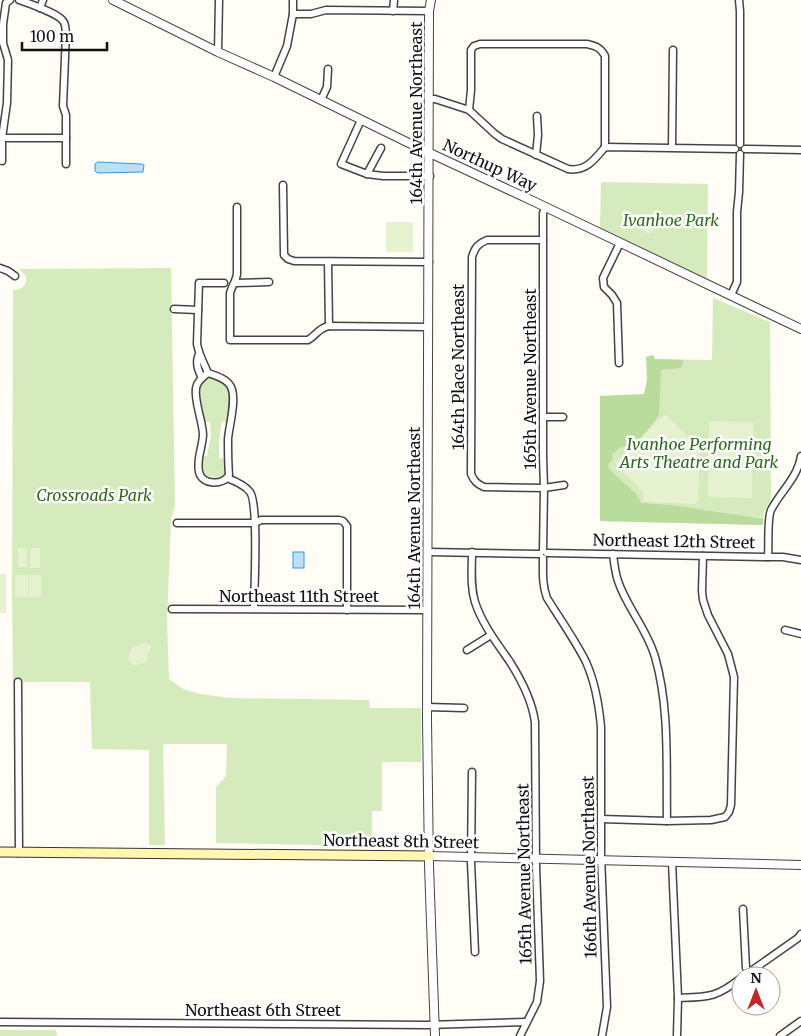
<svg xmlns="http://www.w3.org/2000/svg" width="801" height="1036" viewBox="0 0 801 1036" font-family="Merriweather,serif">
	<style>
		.green { fill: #d5ebbd }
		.forest { fill: #b9dc9c }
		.pitch { fill: #e6f2cf }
		.water { fill: #b9e0f7; stroke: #3f96cf }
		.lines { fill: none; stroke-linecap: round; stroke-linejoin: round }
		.minor-casing { stroke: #444; stroke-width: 9 }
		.tertiary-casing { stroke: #444; stroke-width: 10 }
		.secondary-casing { stroke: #333; stroke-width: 11 }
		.minor { stroke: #fff; stroke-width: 6 }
		.tertiary { stroke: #fff; stroke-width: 8 }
		.secondary { stroke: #fff6b0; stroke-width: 9 }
		.labels { text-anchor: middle; stroke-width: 5; stroke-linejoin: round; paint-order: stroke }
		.street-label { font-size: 16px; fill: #111; stroke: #fff }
		.park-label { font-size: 16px; font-style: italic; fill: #2f6b1f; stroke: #fff }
	</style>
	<rect width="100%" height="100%" fill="#fffdf5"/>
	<g class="green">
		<path d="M601,182L708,184L707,279L600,228Z"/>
		<path d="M171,268L175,506L171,519L167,621L169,679L183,689L201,694L229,698L369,700L370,708H421V762H382V811H372V847L366,846L216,843V787L226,776L227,744H163L165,845H149V750L92,749L90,682H13L12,594L13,290C23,290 27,285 26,276L19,269Z"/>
		<path d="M713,298L770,322L771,499L764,512L763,525L600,521V396L654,398L655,359L712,360Z"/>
		<path d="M214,377C219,379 224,382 227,386C233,394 230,414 227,423L222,421L219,441V458L225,459V474L221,478C203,476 200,475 202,456H207L211,435L210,422H205C201,407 189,379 214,377Z"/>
		<path d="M0,1030H56L57,1036H0Z"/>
	</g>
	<path class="forest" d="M653,355L655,359L684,360L681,368L661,370L659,415L642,437L633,442L631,445L624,447H620L612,455L613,460L608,464L609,469L637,495L641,503L671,505L763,519V525L600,521V396L644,394L647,380L646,357Z"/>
	<g class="pitch">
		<path d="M638,215L655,226L649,234L633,224Z"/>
		<rect x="386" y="222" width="27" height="30"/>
		<path d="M665,414L695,444L693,447H700L698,502L695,504L643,502L644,493L615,463Z"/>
		<path d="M709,421L753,422L752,498L708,497Z"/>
		<rect x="18" y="548" width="9" height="19"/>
		<rect x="30" y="548" width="10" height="20"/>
		<rect x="0" y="574" width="6" height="39"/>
		<rect x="15" y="575" width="13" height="22"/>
		<rect x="29" y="575" width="12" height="22"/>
		<path d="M143,643L148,644L151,646L150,651L147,654L148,658L146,662C141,663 137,665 133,666L128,659L132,648L135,645L139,646Z"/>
	</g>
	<g class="water">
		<path d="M98,162L141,164L144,165L143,172L98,173L95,171V164Z"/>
		<rect x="293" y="552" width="11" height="16"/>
	</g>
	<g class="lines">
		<g class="minor-casing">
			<g id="minor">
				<path d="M19,0C28,3 59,14 63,21C66,24 65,29 66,33L63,106L66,115V164"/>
				<path d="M739,0L740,11V144"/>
				<path d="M40,8L43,0"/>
				<path d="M393,11L394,0"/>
				<path d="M293,14H311L326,10L429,11"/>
				<path d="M218,52L219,0"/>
				<path d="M274,77L287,46L293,14V0"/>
				<path d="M429,99H435L469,110L495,134L502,139L568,169C586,172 595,159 605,147L735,149"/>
				<path d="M321,100L327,87L328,69"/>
				<path d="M469,110L471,90V50L474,46L480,44H587C596,46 601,48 605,56V147"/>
				<path d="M361,120L341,164L367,174L383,176H430"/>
				<path d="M2,138H66"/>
				<path d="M672,147L673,50"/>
				<path d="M745,149L801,150"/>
				<path d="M536,155L538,135L537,116"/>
				<path d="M2,161V138L7,103L8,60L3,43V24L6,3L10,0"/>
				<path d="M367,174L381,148"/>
				<path d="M283,185L284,255L288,259L294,261L429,262"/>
				<path d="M237,207V274C236,281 232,286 230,293V340H308C317,335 318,328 329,326L428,327"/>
				<path d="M543,240H487C478,244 475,247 472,257L471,474C474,481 477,484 484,487L544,488L564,485"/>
				<path d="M328,262L329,326"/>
				<path d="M0,268L8,271L15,276"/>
				<path d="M235,283L269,282"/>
				<path d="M731,295L737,282V212L739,192L740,154"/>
				<path d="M174,309L198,310"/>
				<path d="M199,354C195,363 198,370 202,378"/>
				<path d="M619,363L617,303L612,295L604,287L603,278L620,243"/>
				<path d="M208,373C217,376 227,379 231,387C237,399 229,426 228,439C228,451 228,463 229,475C223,486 202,485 199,472C196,459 203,446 203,434C202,419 194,401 196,388C197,381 203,377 208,373Z"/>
				<path d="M208,373C204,363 199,355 197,344L199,283H224"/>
				<path d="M543,417H563"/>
				<path d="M227,478C235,481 245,485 250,492C259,505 254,590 254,609"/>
				<path d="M177,523H255L261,520H339L343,521L347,526V610"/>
				<path d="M543,551L544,488L543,456V213L546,207"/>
				<path d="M428,552L540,554"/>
				<path d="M472,552C472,569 470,586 475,602C482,624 497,643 510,662C522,681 532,700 535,722L536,866L540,981L537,1002L520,1036"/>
				<path d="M547,553L768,557H783L801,560"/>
				<path d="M613,554C614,563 615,572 618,581C627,608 647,629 655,657C670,708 666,767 667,821"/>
				<path d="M768,557C769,545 767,519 771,510C781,491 798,477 801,456"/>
				<path d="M543,558C543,572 542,585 547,598C560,619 575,640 586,662C595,682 599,705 601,727V855L607,1007L602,1036"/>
				<path d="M172,609L427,610"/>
				<path d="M785,630L801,634"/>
				<path d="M467,650L491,635"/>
				<path d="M18,682L19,853"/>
				<path d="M427,707L464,708"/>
				<path d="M472,772L471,862L475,952"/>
				<path d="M601,819L667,821L711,820L725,817L729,812L731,805L734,677L728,654L708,615L703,600L702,591L703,556"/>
				<path d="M672,862L678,998L677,1036"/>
				<path d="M743,909L746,968L749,972"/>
				<path d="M744,976L798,938L801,934"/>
				<path d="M678,998C708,997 716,998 741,978"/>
				<path d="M0,1022L427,1025L526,1022"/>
				<path d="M780,1036L801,1021"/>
			</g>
		</g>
		<g class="tertiary-casing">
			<g id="tertiary">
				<path d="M113,0L218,52L274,77L419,148L535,202L801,329"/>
				<path d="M431,0L429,11L427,719L429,865L435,1036"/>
				<path d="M429,856L801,865"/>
			</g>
		</g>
		<g class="secondary-casing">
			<path id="secondary" d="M0,852L429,856"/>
		</g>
		<use href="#minor" class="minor"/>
		<use href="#tertiary" class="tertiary"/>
		<use href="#secondary" class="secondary"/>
	</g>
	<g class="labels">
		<g class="street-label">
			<text transform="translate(416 113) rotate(-90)" y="6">164th Avenue Northeast</text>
			<text transform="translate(490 165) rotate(25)" y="6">Northup Way</text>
			<text transform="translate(458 367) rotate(-90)" y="6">164th Place Northeast</text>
			<text transform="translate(530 379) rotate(-90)" y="6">165th Avenue Northeast</text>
			<text transform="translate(414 518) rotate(-90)" y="6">164th Avenue Northeast</text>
			<text transform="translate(674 541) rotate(1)" y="6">Northeast 12th Street</text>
			<text x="299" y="602">Northeast 11th Street</text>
			<text transform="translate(401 841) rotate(1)" y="6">Northeast 8th Street</text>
			<text transform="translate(589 867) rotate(-91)" y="6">166th Avenue Northeast</text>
			<text transform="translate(524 874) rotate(-91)" y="6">165th Avenue Northeast</text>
			<text x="263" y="1016">Northeast 6th Street</text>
		</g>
		<g class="park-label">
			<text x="671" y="226">Ivanhoe Park</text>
			<text x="699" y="450">Ivanhoe Performing<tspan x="699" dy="18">Arts Theatre and Park</tspan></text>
			<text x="94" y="501">Crossroads Park</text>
		</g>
	</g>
	<g transform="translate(756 991)"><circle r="24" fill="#ffffff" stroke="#a0a0a0"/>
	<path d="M0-4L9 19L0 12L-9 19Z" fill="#c4262e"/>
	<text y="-8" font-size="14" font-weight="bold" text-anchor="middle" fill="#111111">N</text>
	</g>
	<path d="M22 42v8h85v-8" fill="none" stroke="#111111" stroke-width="2.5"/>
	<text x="30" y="42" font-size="15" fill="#111111" stroke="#ffffff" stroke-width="4" paint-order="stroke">100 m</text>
</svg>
